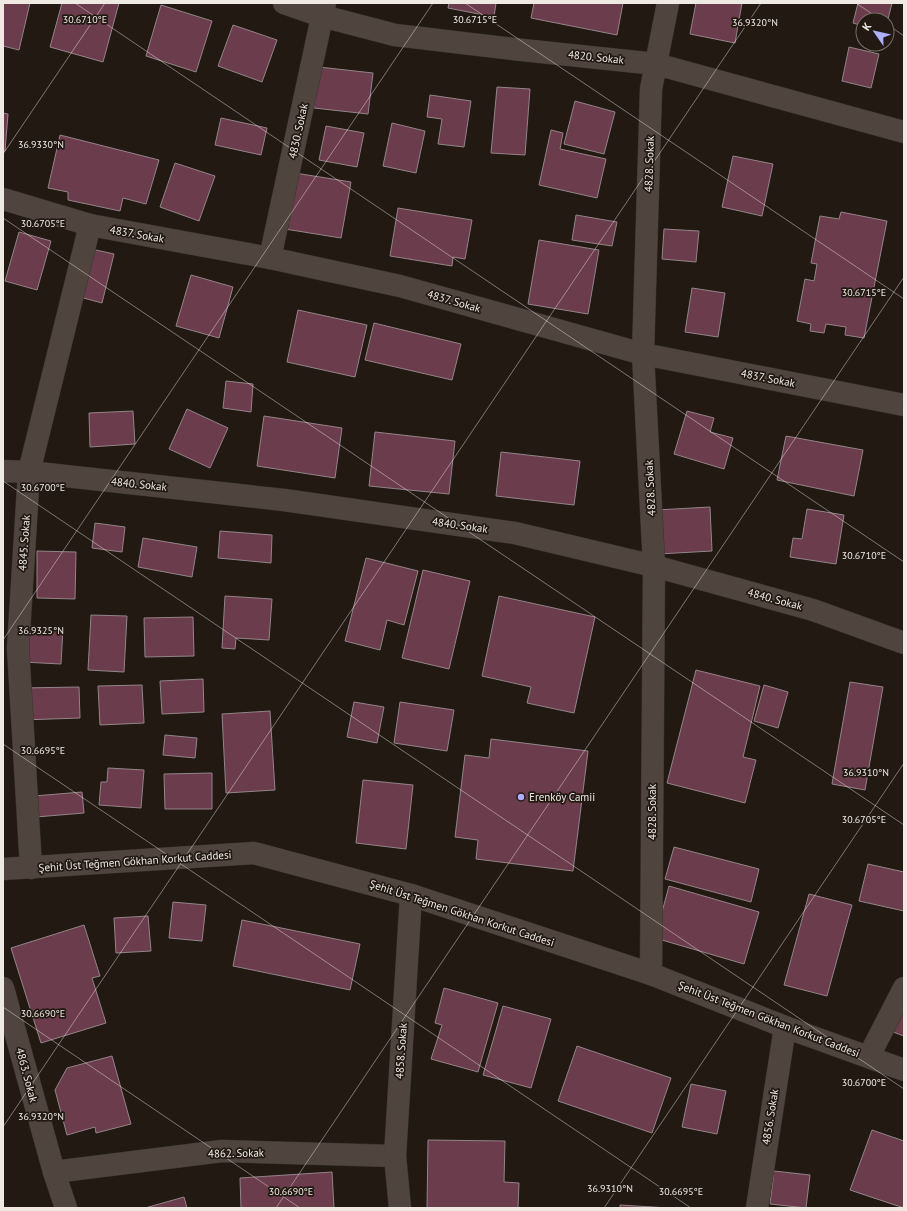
<svg xmlns="http://www.w3.org/2000/svg" width="907" height="1211" viewBox="0 0 907 1211" font-family="'PT Sans',sans-serif">
	<style>
		.building { fill: #6b3d4c; stroke: #938488 }
		.lines { fill: none; stroke-linecap: round; stroke-linejoin: round }
		.minor-casing { stroke: #39332f; stroke-width: 23 }
		.tertiary-casing { stroke: #39332f; stroke-width: 23 }
		.minor { stroke: #50453e; stroke-width: 22 }
		.tertiary { stroke: #50453e; stroke-width: 22 }
		.ticks { fill: none; stroke: #efe9e4; stroke-width: 1; stroke-opacity: 0.45 }
		.poi-dot { fill: #aeaefa; stroke: #221913; stroke-width: 1.5 }
		.labels { text-anchor: middle; stroke-width: 3.5; stroke-linejoin: round; paint-order: stroke }
		.street-label { font-size: 11px; fill: #efe9e4; stroke: #221913 }
		.poi-label { font-size: 11px; fill: #efe9e4; stroke: #221913; text-anchor: start }
		.ticks-label { font-size: 10px; text-anchor: middle; fill: #efe9e4; stroke: #221913; stroke-width: 3.5; stroke-linejoin: round; paint-order: stroke }
	</style>
	<rect width="100%" height="100%" fill="#221913"/>
	<g class="building">
		<path d="M3,3H30L19,50L3,46Z"/>
		<path d="M62,3H119L103,62L50,47Z"/>
		<path d="M449,3H496L494,17L448,8Z"/>
		<path d="M534,3H623L617,35L531,18Z"/>
		<path d="M696,3H742L735,43L690,34Z"/>
		<path d="M858,3H892L887,23V20H863V26L853,23Z"/>
		<path d="M161,5L212,21L196,72L146,56Z"/>
		<path d="M233,25L277,40L262,82L218,66Z"/>
		<path d="M849,47L879,54L871,88L842,81Z"/>
		<path d="M319,67L373,73L368,114L314,108Z"/>
		<path d="M497,87L530,89L525,155L491,153Z"/>
		<path d="M430,95L471,101L464,147L438,144L442,119L427,117Z"/>
		<path d="M575,101L615,112L604,154L564,144Z"/>
		<path d="M3,113L8,114L5,151H3Z"/>
		<path d="M221,118L267,128L261,155L215,145Z"/>
		<path d="M392,123L425,131L416,173L383,166Z"/>
		<path d="M326,126L364,133L357,167L319,160Z"/>
		<path d="M551,130L563,133L560,149L606,159L597,198L539,185Z"/>
		<path d="M60,135L159,160L146,204L123,198L120,211L68,200V192L48,188Z"/>
		<path d="M733,156L773,164L762,216L722,207Z"/>
		<path d="M175,163L215,176L199,221L160,207Z"/>
		<path d="M295,173L351,182L341,238L285,229Z"/>
		<path d="M398,208L472,220L465,259L453,257L452,266L390,256Z"/>
		<path d="M841,212L887,221L864,338L845,335L846,327L826,324L824,333L810,331L811,324L797,321L805,279L814,281L817,264L811,263L820,216L839,219Z"/>
		<path d="M576,215L617,222L612,246L572,240Z"/>
		<path d="M664,229L699,231L696,262L662,259Z"/>
		<path d="M19,232L51,241L37,290L5,281Z"/>
		<path d="M539,240L599,250L588,314L528,304Z"/>
		<path d="M87,248L114,254L102,303L76,296Z"/>
		<path d="M191,275L233,287L219,338L176,326Z"/>
		<path d="M692,288L725,293L718,337L685,332Z"/>
		<path d="M298,310L367,325L355,377L287,362Z"/>
		<path d="M374,323L461,344L452,380L365,360Z"/>
		<path d="M226,381L253,384L251,412L223,408Z"/>
		<path d="M187,409L228,428L210,468L169,449Z"/>
		<path d="M133,411L135,444L90,447L89,413Z"/>
		<path d="M687,411L714,418L710,432L733,438L724,469L674,454Z"/>
		<path d="M264,416L342,428L335,478L257,466Z"/>
		<path d="M375,432L455,441L449,494L369,486Z"/>
		<path d="M786,436L863,450L854,496L777,480Z"/>
		<path d="M501,452L580,461L574,505L496,496Z"/>
		<path d="M710,507L712,551L658,554L656,510Z"/>
		<path d="M807,509L844,515L836,564L790,557L793,538L802,539Z"/>
		<path d="M95,523L125,527L122,552L92,548Z"/>
		<path d="M220,531L272,535L271,563L218,558Z"/>
		<path d="M143,538L197,547L192,577L138,567Z"/>
		<path d="M37,551L76,552L75,599L37,598Z"/>
		<path d="M366,558L418,571L404,625L387,620L380,650L345,641Z"/>
		<path d="M423,570L470,581L449,669L402,658Z"/>
		<path d="M225,596L272,599L269,640L236,638L235,649L222,648Z"/>
		<path d="M499,596L595,617L574,713L527,703L531,687L482,676Z"/>
		<path d="M91,615L127,616L124,672L88,670Z"/>
		<path d="M193,617L194,656L145,657L144,618Z"/>
		<path d="M25,626L63,628L61,664L22,662Z"/>
		<path d="M696,670L760,686L743,757L756,760L745,803L667,783Z"/>
		<path d="M203,679L204,712L162,714L160,681Z"/>
		<path d="M850,682L883,687L865,790L832,784Z"/>
		<path d="M142,685L144,723L100,725L98,686Z"/>
		<path d="M764,685L788,692L778,728L754,721Z"/>
		<path d="M79,687L80,718L22,720L21,688Z"/>
		<path d="M354,702L384,707L377,743L347,737Z"/>
		<path d="M400,702L454,710L447,751L394,743Z"/>
		<path d="M270,711L275,790L226,793L222,714Z"/>
		<path d="M165,735L197,738L195,758L163,755Z"/>
		<path d="M491,739L588,751L573,871L476,859L478,840L455,837L465,755L489,758Z"/>
		<path d="M108,768L144,770L141,808L99,805L101,782H107Z"/>
		<path d="M212,773V809H165L164,774Z"/>
		<path d="M363,780L413,785L406,849L356,843Z"/>
		<path d="M82,792L84,813L24,818L22,797Z"/>
		<path d="M674,847L759,869L751,902L665,879Z"/>
		<path d="M868,864L904,872V911L859,901Z"/>
		<path d="M669,886L759,912L744,964L655,938Z"/>
		<path d="M809,894L852,905L827,996L784,985Z"/>
		<path d="M173,902L206,905L202,941L169,938Z"/>
		<path d="M148,916L151,951L116,953L114,918Z"/>
		<path d="M242,920L360,944L350,990L233,966Z"/>
		<path d="M84,925L100,976L92,978L106,1023L41,1043L11,948Z"/>
		<path d="M444,988L498,1003L478,1072L431,1059L442,1025L435,1023Z"/>
		<path d="M503,1006L551,1019L531,1088L483,1075Z"/>
		<path d="M900,1011L904,1012V1036L893,1032Z"/>
		<path d="M577,1046L671,1078L652,1133L558,1101Z"/>
		<path d="M112,1056L131,1124L96,1133L95,1127L67,1135L55,1090L67,1068Z"/>
		<path d="M691,1084L726,1091L717,1134L682,1127Z"/>
		<path d="M872,1130L904,1141V1208L850,1190Z"/>
		<path d="M428,1140L505,1141L504,1182L519,1183L518,1208H427Z"/>
		<path d="M774,1171L810,1175L806,1208L770,1204Z"/>
		<path d="M332,1172L334,1208H241L240,1178Z"/>
		<path d="M184,1197L187,1208H145Z"/>
		<path d="M620,1205L669,1208H620Z"/>
	</g>
	<g class="lines">
		<g class="minor-casing">
			<g id="minor">
				<path d="M284,3L322,16L395,35L513,49L656,64L904,132"/>
				<path d="M3,199L90,225L270,258L400,286L643,354L904,405"/>
				<path d="M270,258L325,3"/>
				<path d="M3,471L29,472L284,500L515,533L654,566L813,610L904,643"/>
				<path d="M31,868L18,648L29,472L90,225"/>
				<path d="M651,974L654,566L643,354L651,89L668,3"/>
				<path d="M3,988L54,1172L66,1208"/>
				<path d="M869,1056L904,988"/>
				<path d="M54,1172L222,1151L395,1156"/>
				<path d="M400,1208L395,1156L411,895"/>
				<path d="M757,1208L785,1027"/>
			</g>
		</g>
		<g class="tertiary-casing">
			<path id="tertiary" d="M3,869L254,853L411,895L651,974L785,1027L904,1070"/>
		</g>
		<use href="#minor" class="minor"/>
		<use href="#tertiary" class="tertiary"/>
	</g>
	<path class="ticks" d="M75,3L904,562M465,3L904,299M856,3L881,20M887,24L904,36M3,154L105,3M3,218L904,825M3,481L904,1089M3,640L433,3M3,744L691,1208M3,1007L300,1208M3,1127L761,3M276,1208L904,277M604,1208L904,763"/>
	<circle class="poi-dot" cx="521" cy="797" r="4"/>
	<g class="labels">
		<g class="street-label">
			<text transform="translate(596 57) rotate(6)" y="4">4820. Sokak</text>
			<text transform="translate(298 131) rotate(-78)" y="4">4830. Sokak</text>
			<text transform="translate(649 164) rotate(-88)" y="4">4828. Sokak</text>
			<text transform="translate(137 234) rotate(10)" y="4">4837. Sokak</text>
			<text transform="translate(454 301) rotate(16)" y="4">4837. Sokak</text>
			<text transform="translate(768 378) rotate(11)" y="4">4837. Sokak</text>
			<text transform="translate(139 484) rotate(6)" y="4">4840. Sokak</text>
			<text transform="translate(650 488) rotate(-93)" y="4">4828. Sokak</text>
			<text transform="translate(460 525) rotate(8)" y="4">4840. Sokak</text>
			<text transform="translate(24 543) rotate(-86)" y="4">4845. Sokak</text>
			<text transform="translate(775 599) rotate(15)" y="4">4840. Sokak</text>
			<text transform="translate(652 812) rotate(-90)" y="4">4828. Sokak</text>
			<text transform="translate(135 861) rotate(-4)" y="4">Şehit Üst Teğmen Gökhan Korkut Caddesi</text>
			<text transform="translate(462 913) rotate(18)" y="4">Şehit Üst Teğmen Gökhan Korkut Caddesi</text>
			<text transform="translate(769 1019) rotate(21)" y="4">Şehit Üst Teğmen Gökhan Korkut Caddesi</text>
			<text transform="translate(401 1051) rotate(-86)" y="4">4858. Sokak</text>
			<text transform="translate(27 1075) rotate(75)" y="4">4863. Sokak</text>
			<text transform="translate(770 1117) rotate(-81)" y="4">4856. Sokak</text>
			<text transform="translate(236 1153) rotate(-1)" y="4">4862. Sokak</text>
		</g>
		<g class="poi-label">
			<text x="529" y="801">Erenköy Camii</text>
		</g>
	</g>
	<g class="ticks-label">
		<text x="85" y="23">30.6710°E</text>
		<text x="475" y="23">30.6715°E</text>
		<text x="755" y="26">36.9320°N</text>
		<text x="41" y="148">36.9330°N</text>
		<text x="43" y="227">30.6705°E</text>
		<text x="864" y="296">30.6715°E</text>
		<text x="43" y="491">30.6700°E</text>
		<text x="864" y="559">30.6710°E</text>
		<text x="41" y="634">36.9325°N</text>
		<text x="43" y="754">30.6695°E</text>
		<text x="866" y="776">36.9310°N</text>
		<text x="864" y="823">30.6705°E</text>
		<text x="43" y="1017">30.6690°E</text>
		<text x="864" y="1086">30.6700°E</text>
		<text x="41" y="1120">36.9320°N</text>
		<text x="610" y="1192">36.9310°N</text>
		<text x="291" y="1195">30.6690°E</text>
		<text x="681" y="1195">30.6695°E</text>
	</g>
	<rect width="907" height="1211" fill="none" stroke="#efe9e4" stroke-width="8"/>
	<g transform="translate(875 32) rotate(304)"><circle r="19" fill="#221913" stroke="#746c67"/>
	<path d="M0-3L7 15L0 10L-7 15Z" fill="#aeaefa"/>
	<text y="-6" font-size="11" font-weight="bold" text-anchor="middle" fill="#efe9e4">K</text>
	</g>
</svg>
